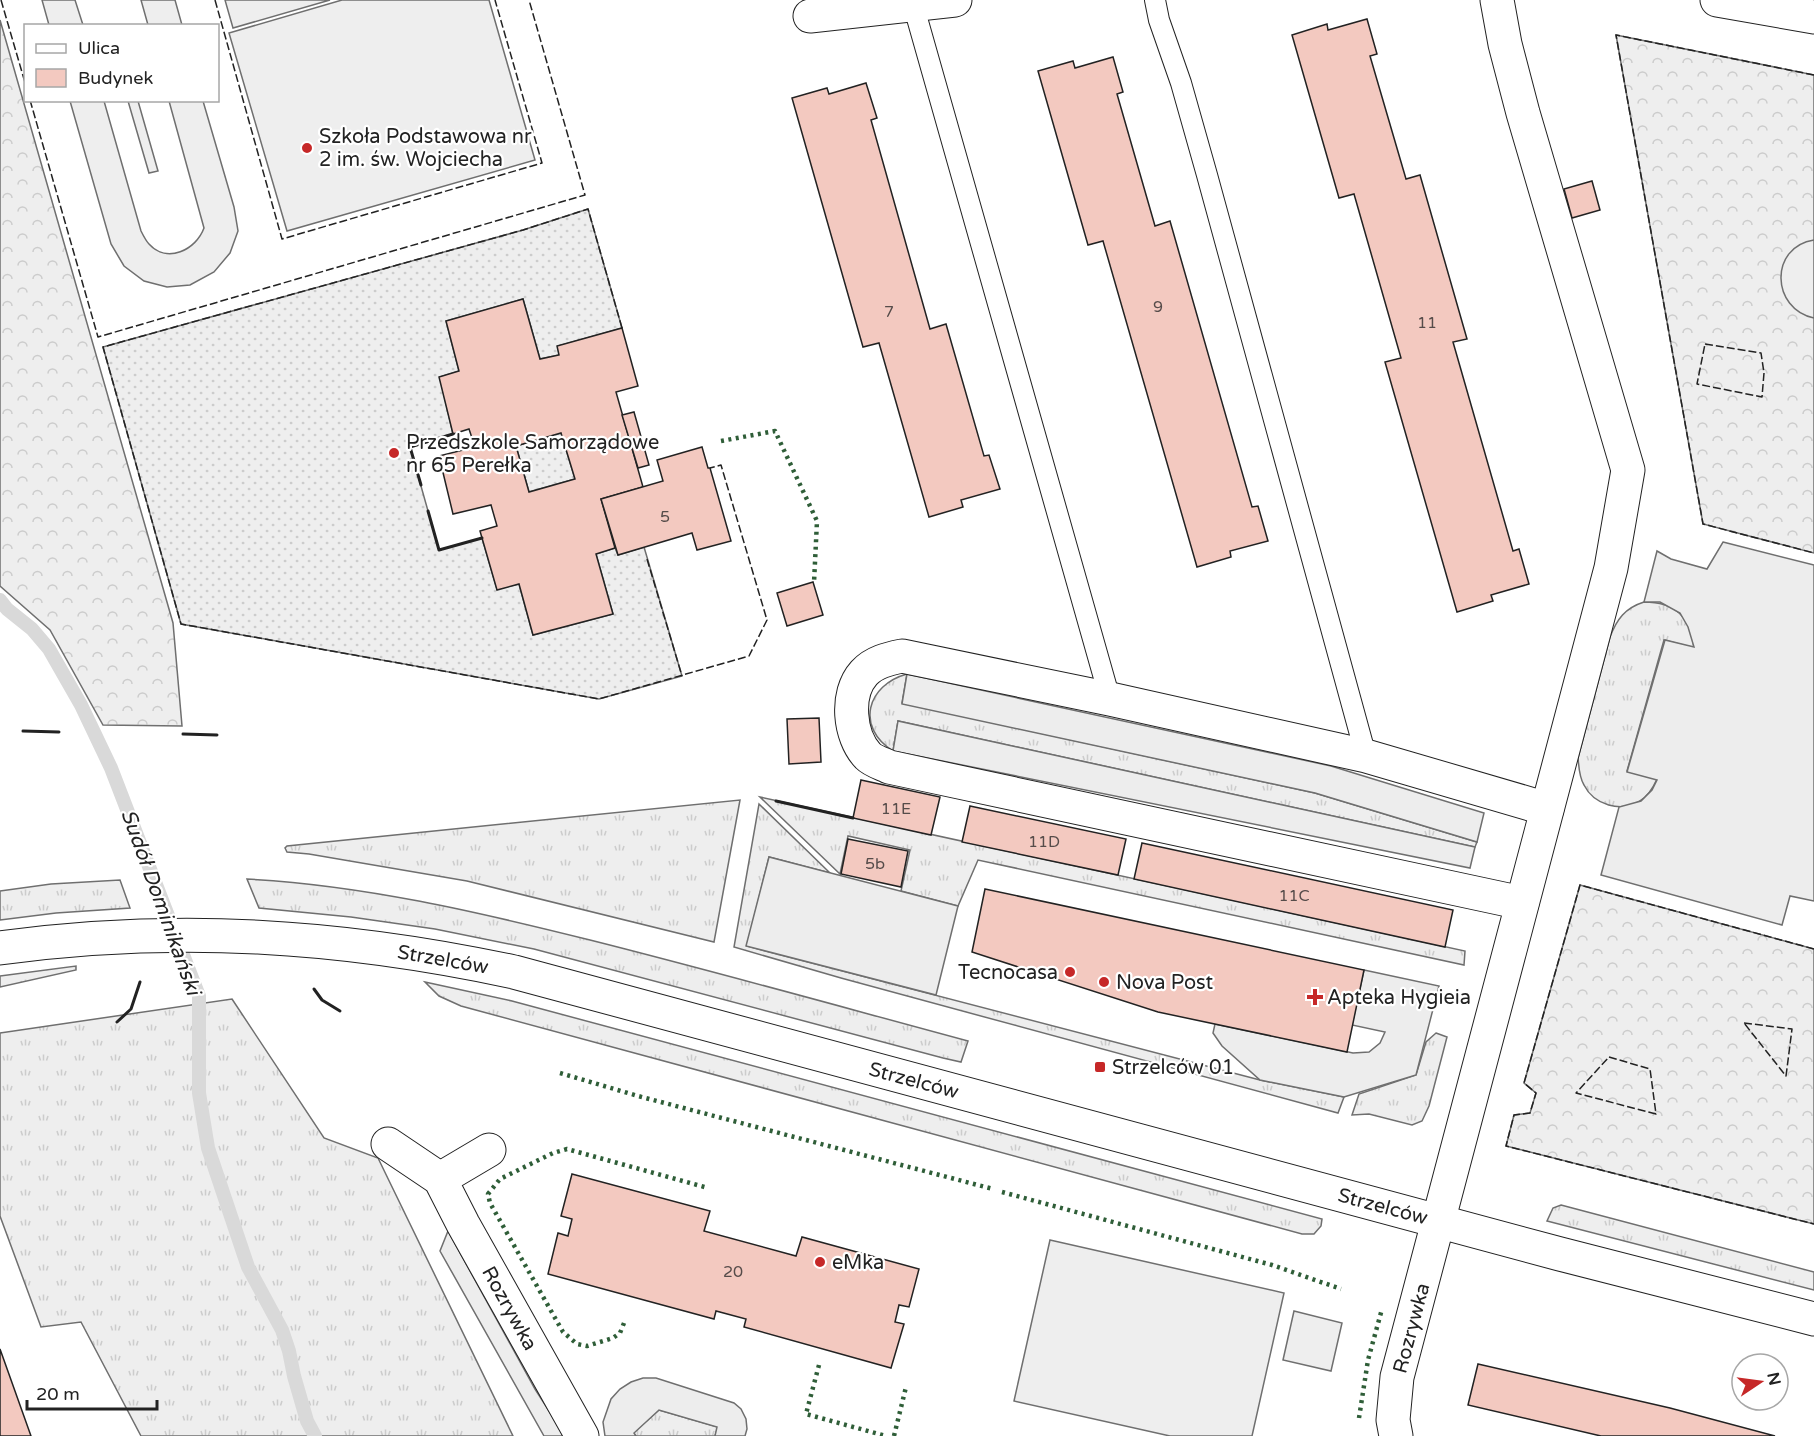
<svg xmlns="http://www.w3.org/2000/svg" width="1814" height="1436" viewBox="0 0 1814 1436" font-family="'Varela Round',sans-serif">
	<style>
		.grass { fill: url(#grass-tufts); stroke: #6f6f6f; stroke-width: 1.5 }
		.forest { fill: url(#forest-crowns); stroke: #6f6f6f; stroke-width: 1.5 }
		.garden { fill: url(#garden-dots); stroke: #6f6f6f; stroke-width: 1.5 }
		.pitch { fill: #eee; stroke: #6f6f6f; stroke-width: 1.5 }
		.parking { fill: #ededed; stroke: #6f6f6f; stroke-width: 1.5 }
		.lines { fill: none; stroke-linecap: round; stroke-linejoin: round }
		.stream { stroke: #d9d9d9; stroke-width: 14 }
		.building { fill: #f3c9c0; stroke: #222; stroke-width: 1.5; fill-rule: evenodd }
		.service-casing { stroke: #222; stroke-width: 22 }
		.minor-casing { stroke: #222; stroke-width: 35 }
		.tertiary-casing { stroke: #222; stroke-width: 35 }
		.service { stroke: #fff; stroke-width: 20 }
		.minor { stroke: #fff; stroke-width: 33 }
		.tertiary { stroke: #fff; stroke-width: 33 }
		.hedge { stroke: #2f5e38; stroke-width: 4.5; stroke-dasharray: 3 4.5; stroke-linecap: butt }
		.fence { stroke: #222; stroke-width: 1.5; stroke-dasharray: 8 3; stroke-linecap: butt }
		.wall { stroke: #222; stroke-width: 3 }
		.poi-dot { fill: #c62828; stroke: #fff; stroke-width: 2 }
		.labels { text-anchor: middle; stroke-width: 4.5; stroke-linejoin: round; paint-order: stroke }
		.number-label { font-size: 16px; fill: #564c4a }
		.poi-label { font-size: 20px; fill: #222; stroke: #fff; text-anchor: start }
		.street-label { font-size: 20px; fill: #222; stroke: #fff }
		.water-label { font-size: 21px; font-style: italic; fill: #222; stroke: #fff }
	</style>
	<defs>
		<pattern id="grass-tufts" width="24" height="20" patternUnits="userSpaceOnUse" patternTransform="scale(1.5)"><rect width="24" height="20" fill="#eee"/><path d="M3 7l-1-3M5 7V3M7 7l1-3M15 17l-1-3M17 17v-4M19 17l1-3" fill="none" stroke="#ccc"/></pattern>
		<pattern id="forest-crowns" width="20" height="18" patternUnits="userSpaceOnUse" patternTransform="scale(1.5)"><rect width="20" height="18" fill="#eee"/><path d="M2 6a3 3 0 1 1 6 0M12 15a3 3 0 1 1 6 0" fill="none" stroke="#ccc"/></pattern>
		<pattern id="garden-dots" width="8" height="8" patternUnits="userSpaceOnUse" patternTransform="scale(1.5)"><rect width="8" height="8" fill="#eee"/><path d="M2 2h.1M6 6h.1" fill="none" stroke="#ccc" stroke-width="1.8" stroke-linecap="round"/></pattern>
	</defs>
	<rect width="100%" height="100%" fill="#fff"/>
	<g class="grass">
		<path d="M1644,602C1675,602 1690,616 1694,648L1664,640L1627,771L1657,779C1653,788 1648,796 1640,801C1621,813 1594,805 1584,785C1579,777 1579,767 1578,758L1610,637C1617,619 1625,608 1644,602Z"/>
		<path d="M907,674L902,703L1315,793L1477,842L1475,847L898,721L893,751C855,727 867,685 907,674Z"/>
		<path d="M760,797L1465,951L1464,965L978,860L958,906L901,891L910,850L848,836L840,874Z"/>
		<path d="M740,800L714,942L467,881L309,854L287,852L285,848L287,846Z"/>
		<path d="M759,804L830,873L769,857L747,946L1260,1080L1344,1097L1338,1113L841,978L734,947Z"/>
		<path d="M247,879C363,885 478,912 590,940C717,972 842,1007 968,1041L961,1062L943,1058L534,949L435,929L351,917L259,908Z"/>
		<path d="M120,880L130,908L56,913L0,920V891L51,884Z"/>
		<path d="M76,966V970L0,987V976Z"/>
		<path d="M425,982L512,1001L1322,1219L1321,1226L1314,1234H1302L461,1006L439,996Z"/>
		<path d="M232,999L324,1138L378,1158L513,1436H141L81,1322L41,1327L0,1216V1033Z"/>
		<path d="M1436,1033L1447,1037L1429,1106L1422,1121L1412,1125L1369,1114L1352,1115L1359,1094L1416,1075L1426,1042Z"/>
		<path d="M1561,1205L1814,1272V1290L1547,1221L1553,1208Z"/>
		<path d="M659,1410L718,1427L715,1436H636L633,1433Z"/>
	</g>
	<g class="forest">
		<path d="M0,20L173,623L182,726L103,725L50,630L0,586Z"/>
		<path d="M1616,35L1814,75V553L1703,524Z"/>
		<path d="M1580,885L1814,949V1224L1506,1146L1514,1115L1530,1113L1536,1093L1524,1083Z"/>
	</g>
	<g class="garden">
		<path d="M588,209L622,328L558,346L559,355L540,359L523,299L446,321L459,371L440,377L453,434L410,447L439,550L482,538L497,589L519,584L533,635L613,614L596,554L615,548L618,555L644,547L682,676L599,699L181,624L103,347L523,230Z"/>
		<path d="M561,433L575,479L529,492L516,446Z"/>
	</g>
	<g class="pitch">
		<path d="M42,0H75L83,25H49Z"/>
		<path d="M141,0H175L182,25H148Z"/>
		<path d="M225,0H330L233,28Z"/>
		<path d="M342,0H489L535,160L287,231L229,33Z"/>
		<path d="M70,101H104L141,231C143,235 146,241 149,244C167,264 196,250 204,228L169,101H203L234,207L238,231L230,253L214,272L190,285L167,287L144,281L124,266L111,244Z"/>
		<path d="M128,101H138L158,171L149,173Z"/>
		<path d="M1814,240V318C1771,309 1769,247 1814,240Z"/>
		<path d="M1050,1240L1284,1293L1252,1436H1170L1014,1401Z"/>
		<path d="M1294,1311L1342,1323L1331,1371L1283,1360Z"/>
	</g>
	<g class="parking">
		<path d="M1723,542L1814,565V901L1790,896L1782,925L1601,875L1619,807L1641,801L1652,790L1657,780L1627,772L1665,640L1694,647L1688,627L1680,613L1660,602H1644L1657,551L1671,559L1707,569Z"/>
		<path d="M907,674L1331,766L1484,813L1477,842L1315,793L902,704Z"/>
		<path d="M898,721L1475,847L1470,868L893,751Z"/>
		<path d="M769,857L958,906L936,995L746,946Z"/>
		<path d="M1364,970L1439,986L1416,1075L1344,1097L1260,1080L1222,1046L1213,1033L1215,1024L1353,1053L1369,1052L1380,1043L1385,1032L1352,1025Z"/>
		<path d="M448,1231L535,1389L565,1436H544L440,1251Z"/>
		<path d="M643,1378H656L734,1403L741,1409L746,1419L747,1429L745,1436H715L717,1427L659,1410L634,1433L636,1436H605L603,1422L611,1399L620,1389L631,1382Z"/>
	</g>
	<g class="lines">
		<path class="stream" d="M0,600L7,609L32,629L49,649L81,705L111,768L199,996V1093L208,1148L248,1267L282,1330L289,1351L294,1376L307,1421L315,1436"/>
	</g>
	<g class="building">
		<path d="M1367,19L1377,54L1370,56L1406,179L1420,175L1467,339L1453,342L1513,551L1519,549L1529,584L1491,595L1493,601L1457,612L1385,362L1401,358L1354,194L1339,198L1292,35L1327,24L1328,30Z"/>
		<path d="M1113,57L1123,92L1117,94L1155,226L1170,221L1252,507L1258,506L1268,541L1230,551L1231,557L1197,567L1103,241L1088,245L1038,71L1073,61L1075,68Z"/>
		<path d="M866,83L877,118L871,120L930,329L946,324L984,456L989,455L1000,489L961,500L963,507L929,517L879,343L863,347L792,98L827,88L829,94Z"/>
		<path d="M1592,181L1600,210L1572,218L1564,189Z"/>
		<path d="M523,299L540,359L559,355L557,346L622,328L638,386L616,392L643,487L601,499L615,548L596,554L613,614L533,635L519,584L497,590L480,531L497,526L491,505L453,514L439,456L475,447L469,429L453,434L439,377L459,371L446,321ZM561,433L575,479L529,492L516,446Z"/>
		<path d="M634,412L649,465L638,468L622,415Z"/>
		<path d="M702,447L708,468H710L731,541L697,550L692,533L618,555L601,499L663,481L657,460Z"/>
		<path d="M813,582L823,615L787,626L777,593Z"/>
		<path d="M819,718L821,762L789,764L787,719Z"/>
		<path d="M861,780L940,797L931,835L853,818Z"/>
		<path d="M970,806L1126,839L1118,875L962,842Z"/>
		<path d="M848,839L908,851L901,887L841,874Z"/>
		<path d="M1142,843L1453,910L1445,947L1134,879Z"/>
		<path d="M985,889L1364,970L1347,1052L1158,1012L972,952Z"/>
		<path d="M572,1174L710,1211L704,1231L796,1256L802,1237L919,1269L909,1307L899,1305L895,1322L904,1324L891,1368L744,1327L746,1319L716,1311L714,1319L548,1274L558,1233L568,1236L572,1219L561,1216Z"/>
		<path d="M0,1349L31,1436H0Z"/>
		<path d="M1478,1364L1670,1408L1775,1436H1601L1468,1405Z"/>
	</g>
	<g class="lines">
		<g class="service-casing">
			<g id="service">
				<path d="M1155,0L1159,20L1181,83L1207,175L1366,756"/>
				<path d="M913,4L1110,699"/>
			</g>
		</g>
		<g class="minor-casing">
			<g id="minor">
				<path d="M1717,0L1814,17"/>
				<path d="M810,16L955,0"/>
				<path d="M1522,903L889,767C883,764 873,761 868,756C849,736 845,694 864,673C874,662 888,659 902,656L1110,699L1366,756L1547,809"/>
				<path d="M388,1144L440,1179L463,1224L582,1436"/>
				<path d="M440,1179L489,1150"/>
				<path d="M1396,1436L1393,1420L1397,1377L1611,568L1628,470L1523,113L1505,44L1497,0"/>
			</g>
		</g>
		<g class="tertiary-casing">
			<path id="tertiary" d="M0,948C176,924 341,935 514,972L1560,1254L1814,1319"/>
		</g>
		<use href="#service" class="service"/>
		<use href="#minor" class="minor"/>
		<use href="#tertiary" class="tertiary"/>
		<g class="hedge">
			<path d="M721,441L775,431L817,521L814,583"/>
			<path d="M560,1073L638,1096L993,1189"/>
			<path d="M1002,1192L1272,1265L1341,1289"/>
			<path d="M624,1323L620,1333L613,1338L587,1346L577,1344L563,1332L490,1203L488,1194L500,1179L553,1153L567,1149L708,1188"/>
			<path d="M819,1365L806,1414L886,1436"/>
			<path d="M1359,1418L1368,1360L1382,1309"/>
			<path d="M894,1436L906,1387"/>
		</g>
		<g class="fence">
			<path d="M1,0L26,86"/>
			<path d="M215,0L282,239L542,163L495,0"/>
			<path d="M1814,75L1616,35L1703,524L1814,553"/>
			<path d="M30,100L98,337L585,195L529,0"/>
			<path d="M622,328L588,209L523,230L103,347L181,624L599,699L749,656L767,620L721,465L710,468"/>
			<path d="M1705,344L1761,353L1764,373L1762,397L1697,384Z"/>
			<path d="M647,559L682,676"/>
			<path d="M1814,949L1580,885L1524,1083L1536,1093L1530,1113L1514,1115L1506,1146L1814,1224"/>
			<path d="M1744,1023L1792,1029L1786,1076Z"/>
			<path d="M1609,1057L1650,1069L1656,1114L1576,1093Z"/>
		</g>
		<g class="wall">
			<path d="M421,485L410,447L453,434"/>
			<path d="M428,511L439,550L482,538"/>
			<path d="M23,731L59,732"/>
			<path d="M183,734L217,735"/>
			<path d="M776,801L853,818"/>
			<path d="M314,989L322,1000L340,1011"/>
			<path d="M117,1022L131,1009L140,982"/>
		</g>
	</g>
	<g class="poi-dot">
		<circle cx="307" cy="148" r="6"/>
		<circle cx="394" cy="453" r="6"/>
		<circle cx="1070" cy="972" r="6"/>
		<circle cx="1104" cy="982" r="6"/>
		<path d="M1312 988h6v6h6v6h-6v6h-6v-6h-6v-6h6z"/>
		<rect x="1094" y="1061" width="12" height="12" rx="3"/>
		<circle cx="820" cy="1262" r="6"/>
	</g>
	<g class="labels">
		<g class="number-label">
			<text x="1158" y="312">9</text>
			<text x="889" y="317">7</text>
			<text x="1427" y="328">11</text>
			<text x="665" y="522">5</text>
			<text x="896" y="814">11E</text>
			<text x="1044" y="847">11D</text>
			<text x="875" y="869">5b</text>
			<text x="1294" y="901">11C</text>
			<text x="733" y="1277">20</text>
		</g>
		<g class="poi-label">
			<text x="319" y="143">Szkoła Podstawowa nr<tspan x="319" dy="23">2 im. św. Wojciecha</tspan></text>
			<text x="406" y="449">Przedszkole Samorządowe<tspan x="406" dy="23">nr 65 Perełka</tspan></text>
			<text x="1058" y="979" text-anchor="end">Tecnocasa</text>
			<text x="1116" y="989">Nova Post</text>
			<text x="1327" y="1004">Apteka Hygieia</text>
			<text x="1112" y="1074">Strzelców 01</text>
			<text x="832" y="1269">eMka</text>
		</g>
		<g class="street-label">
			<text transform="translate(443 959) rotate(10)" y="7">Strzelców</text>
			<text transform="translate(914 1080) rotate(15)" y="7">Strzelców</text>
			<text transform="translate(1383 1206) rotate(15)" y="7">Strzelców</text>
			<text transform="translate(510 1308) rotate(61)" y="7">Rozrywka</text>
			<text transform="translate(1411 1328) rotate(-75)" y="7">Rozrywka</text>
		</g>
		<g class="water-label">
			<text transform="translate(161 902) rotate(70)" y="7">Sudół Dominikański</text>
		</g>
	</g>
	<rect x="24" y="24" width="195" height="78" fill="#ffffff" stroke="#a7a7a7" stroke-width="1.5"/>
	<rect x="36" y="44" width="30" height="9" fill="#ffffff" stroke="#a7a7a7" stroke-width="1.5"/>
	<text x="78" y="54" font-size="18" fill="#222222">Ulica</text>
	<rect x="36" y="69" width="30" height="18" fill="#f3c9c0" stroke="#a7a7a7" stroke-width="1.5"/>
	<text x="78" y="84" font-size="18" fill="#222222">Budynek</text>
	<g transform="translate(1760 1382) rotate(77)"><circle r="28" fill="#ffffff" stroke="#a7a7a7" stroke-width="1.5"/>
	<path d="M0-4.5L10 22L0 15L-10 22Z" fill="#c62828"/>
	<text y="-9" font-size="16" font-weight="bold" text-anchor="middle" fill="#222222">N</text>
	</g>
	<path d="M27 1400v9h130v-9" fill="none" stroke="#222222" stroke-width="3"/>
	<text x="36" y="1400" font-size="18" fill="#222222" stroke="#ffffff" stroke-width="4.5" paint-order="stroke">20 m</text>
</svg>
